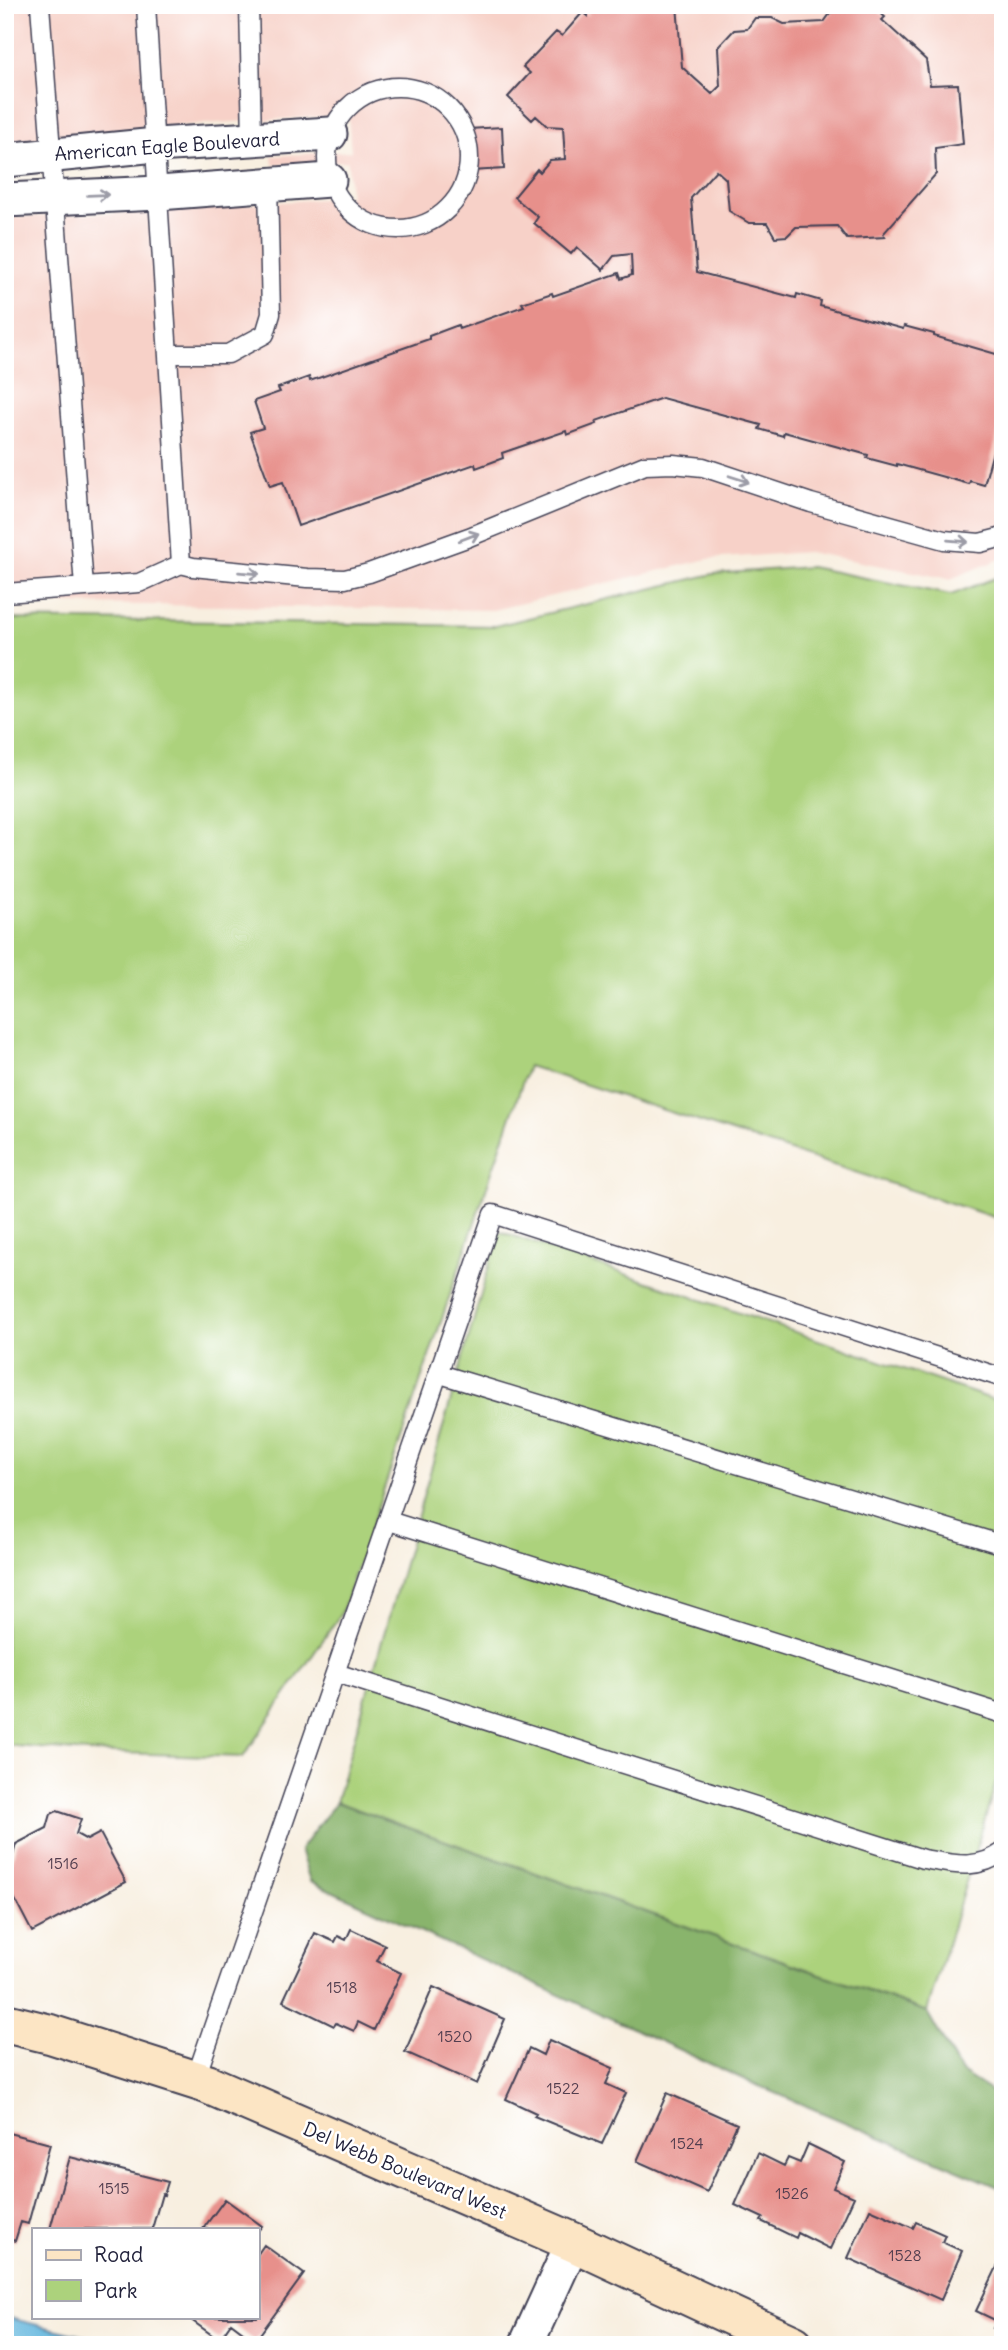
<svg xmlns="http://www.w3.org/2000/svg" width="1008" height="2350" font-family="Delius,sans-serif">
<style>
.built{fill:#f7d1c8}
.green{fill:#acd27c;stroke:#677a5c;stroke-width:2}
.forest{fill:#89b46c;stroke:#566b54;stroke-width:2}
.water{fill:#60b5dd;stroke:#416c8c;stroke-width:2}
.building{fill:#e7908b}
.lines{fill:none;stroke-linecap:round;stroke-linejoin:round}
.lane-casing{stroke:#424154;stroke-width:21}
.street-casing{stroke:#424154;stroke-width:37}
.secondary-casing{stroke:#424154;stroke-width:42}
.lane{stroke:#fff;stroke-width:18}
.street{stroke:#fff;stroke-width:33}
.secondary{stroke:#fce5c4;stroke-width:38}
.oneway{stroke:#9c9ca7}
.labels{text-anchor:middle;stroke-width:5;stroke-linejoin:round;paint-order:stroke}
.number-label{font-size:16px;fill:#533e4f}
.street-label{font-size:19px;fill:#22223b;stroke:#fff}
</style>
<rect width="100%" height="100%" fill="#fff"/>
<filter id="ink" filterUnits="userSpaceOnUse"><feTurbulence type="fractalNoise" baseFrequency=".0143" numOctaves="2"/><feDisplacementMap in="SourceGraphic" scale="14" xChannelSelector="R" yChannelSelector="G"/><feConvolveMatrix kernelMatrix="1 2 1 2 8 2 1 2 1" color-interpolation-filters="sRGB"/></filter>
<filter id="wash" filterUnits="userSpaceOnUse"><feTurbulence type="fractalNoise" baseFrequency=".00686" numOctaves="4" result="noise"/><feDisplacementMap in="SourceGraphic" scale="28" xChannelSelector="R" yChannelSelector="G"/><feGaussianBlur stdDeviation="1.57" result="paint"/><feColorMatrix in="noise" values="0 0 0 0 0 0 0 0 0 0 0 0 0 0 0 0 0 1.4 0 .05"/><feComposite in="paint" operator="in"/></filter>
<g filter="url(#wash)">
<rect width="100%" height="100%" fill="#f8efe0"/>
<path class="built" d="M5,5H1003V558L950,579L808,552L708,559L493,610L5,603V218L161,211L350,197L348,161L273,165L272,156L351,151L348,115L155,127L5,142Z"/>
<path class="green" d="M810,567L951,595L1003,575V1220L528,1066L342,1612L243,1757L87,1752L5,1745V619L495,626L713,574Z
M499,1231L1003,1403V1759L927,2012L336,1802Z"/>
<path class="forest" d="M336,1802L927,2012L961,2072L1003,2099V2189L752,2083L310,1881L300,1850Z"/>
<path class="water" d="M5,2317L119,2345H5Z"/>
<g id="blocks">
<path class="building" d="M588,5H677L682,67L712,94L720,86L718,47L734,30L747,29L755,18H772L784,24L824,22L835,7L872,6L885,17L882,20L926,60L930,85L958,84L963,144L935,148L936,174L883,234L885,237L847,239L837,226L796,227L787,236L775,237L767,223H749L729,211L726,179L716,170L691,198L697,272L796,298L797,294L821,301L820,306L903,329L904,326L934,334V336L1003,356V414L984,485L970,481L969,484L897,464V466L867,458L868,455L784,432L783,436L759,429L761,425L662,398L596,421L597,424L567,435L566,431L502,453L503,458L476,468L475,464L298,526L283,482L270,486L250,432L263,428L254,401L280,392L278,388L309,377L310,381L429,339V336L458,325L459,329L524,306L522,303L552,293L553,296L619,273L621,279L632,275L631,254L614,256L603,270L577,247L571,254L534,223L538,217L514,197L537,169L540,172L550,160L565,159L563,127L547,126L536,116L532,120L508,97L530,73L523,67L556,32L562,36L583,12L588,16Z
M502,127L504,169L471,171L469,129Z
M57,1811L81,1819L76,1834L87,1840L100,1833L126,1882L32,1932L6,1882L16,1844L47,1828L51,1814Z
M351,1929L385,1945L377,1961L401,1973L374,2030L358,2022L354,2031L336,2023L334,2026L283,2001L315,1933L335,1942L338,1936L346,1940Z
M433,1987L505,2019L477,2084L405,2052Z
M549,2040L613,2068L606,2084L626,2093L602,2144L534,2116L536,2113L506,2099L529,2048L543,2055Z
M667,2093L737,2124L707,2192L637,2161Z
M5,2132L50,2144L28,2224L21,2222L15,2241L5,2238Z
M808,2144L845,2162L833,2188L854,2197L830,2249L798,2233L796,2238L761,2221L763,2218L735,2205L758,2153L784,2166L788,2158L800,2163Z
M70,2157L168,2182L164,2195L162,2194L152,2229H50Z
M225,2199L262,2226L257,2232V2229H203Z
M870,2209L913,2228L916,2222L945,2235L942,2242L962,2251L941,2300L848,2258Z
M264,2245L304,2274L255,2341L231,2323L219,2340L187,2317H257V2255Z
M997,2267L1003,2270V2333L993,2328L997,2321L976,2311Z"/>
</g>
</g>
<g filter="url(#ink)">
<use href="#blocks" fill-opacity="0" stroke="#424154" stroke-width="2"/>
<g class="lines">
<g class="lane-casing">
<path id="lane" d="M40,5L84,587
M146,5L181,564
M249,5L252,139
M327 158a71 71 0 1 1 142 0a71 71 0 1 1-142 0Z
M169,354H228L265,334L271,314L268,184
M5,593L139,583L181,564L193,567L307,578L345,579L369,573L469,537L645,465L673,464L703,467L811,503L944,540L980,543L1003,537
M440,1374L1003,1545
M389,1521L1003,1714
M336,1673L923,1859C952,1864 977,1871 1003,1852
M195,2080L493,1214L1003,1378"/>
</g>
<g class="street-casing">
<path id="street" d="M5,160L156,145L330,134
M5,200L159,193L329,180
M526,2345L573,2242"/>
</g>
<g class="secondary-casing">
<path id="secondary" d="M5,2023L50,2034L207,2084L573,2242L794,2345"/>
</g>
<use href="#lane" class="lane"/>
<use href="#street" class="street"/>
<use href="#secondary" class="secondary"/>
</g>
<defs><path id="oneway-shaft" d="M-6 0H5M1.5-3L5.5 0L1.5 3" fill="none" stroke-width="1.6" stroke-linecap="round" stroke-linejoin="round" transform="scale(1.75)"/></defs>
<g class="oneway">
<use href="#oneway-shaft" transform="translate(98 195) rotate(-2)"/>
<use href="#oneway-shaft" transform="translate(739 479) rotate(18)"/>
<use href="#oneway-shaft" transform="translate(469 537) rotate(-21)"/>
<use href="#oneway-shaft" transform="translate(958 541) rotate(5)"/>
<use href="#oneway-shaft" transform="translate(249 573) rotate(5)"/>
</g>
</g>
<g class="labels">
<g class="number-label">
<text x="63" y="1869">1516</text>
<text x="342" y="1993">1518</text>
<text x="455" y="2042">1520</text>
<text x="563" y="2094">1522</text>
<text x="687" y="2149">1524</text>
<text x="114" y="2194">1515</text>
<text x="792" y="2199">1526</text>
<text x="905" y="2261">1528</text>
</g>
<g class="street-label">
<text transform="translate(167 146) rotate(-4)" y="7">American Eagle Boulevard</text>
<text transform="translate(405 2170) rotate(23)" y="7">Del Webb Boulevard West</text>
</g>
</g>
<rect width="1008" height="2350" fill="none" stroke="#fff" stroke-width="28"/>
<rect x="32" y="2228" width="228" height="91" fill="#ffffff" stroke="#a7a7b1" stroke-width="2"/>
<rect x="46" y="2250" width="35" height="10" fill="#fce5c4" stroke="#a7a7b1" stroke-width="2"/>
<text x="94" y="2262" font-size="21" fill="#22223b">Road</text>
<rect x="46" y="2280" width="35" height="21" fill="#acd27c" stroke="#a7a7b1" stroke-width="2"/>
<text x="94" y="2298" font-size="21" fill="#22223b">Park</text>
</svg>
